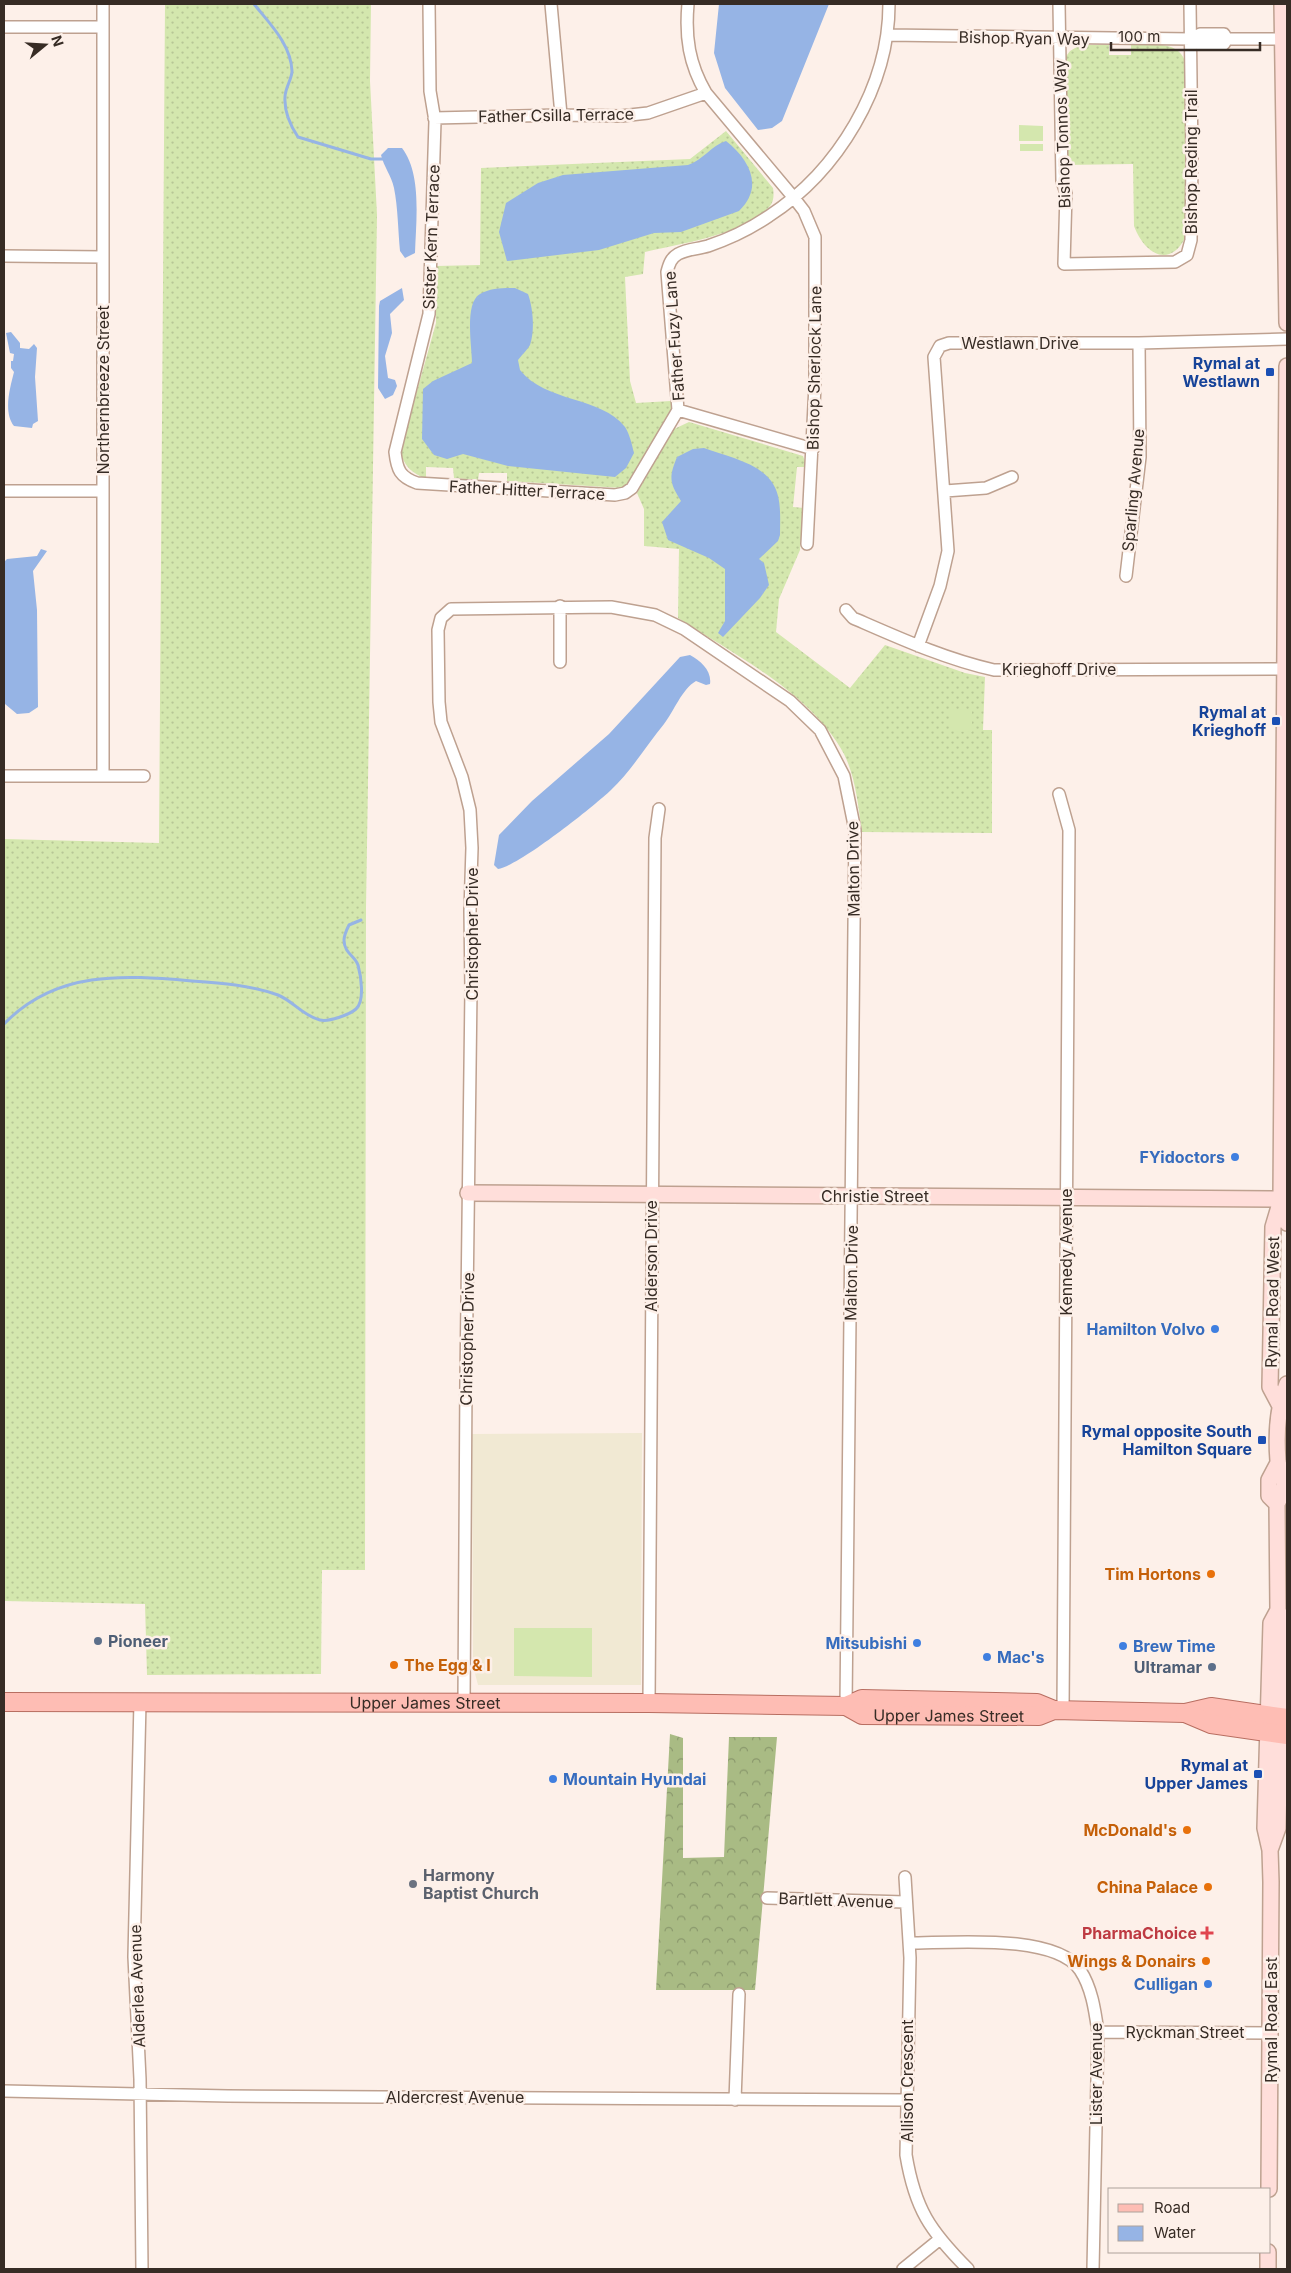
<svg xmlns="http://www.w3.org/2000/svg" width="1291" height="2273" font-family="Inter,sans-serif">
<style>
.education{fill:#f1e9d3}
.grass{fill:url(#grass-dots)}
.forest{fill:url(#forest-crowns)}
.pitch{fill:#d4e7ae}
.water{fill:#96b4e5}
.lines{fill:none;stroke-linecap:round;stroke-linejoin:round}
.stream{stroke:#96b4e5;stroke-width:3}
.street-casing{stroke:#bea190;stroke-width:14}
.secondary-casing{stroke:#bea190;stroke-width:18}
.primary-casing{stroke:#b86e61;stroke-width:20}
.street{stroke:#fff;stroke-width:11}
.secondary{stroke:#ffdeda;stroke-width:15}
.primary{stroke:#febdb4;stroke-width:18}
.transit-dot{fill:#1a4fb4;stroke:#fdf0e9;stroke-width:2}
.shop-dot{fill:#3f7fe0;stroke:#fdf0e9;stroke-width:2}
.food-dot{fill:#e8710a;stroke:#fdf0e9;stroke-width:2}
.service-dot{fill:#5c6f8a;stroke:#fdf0e9;stroke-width:2}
.worship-dot{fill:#6b7280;stroke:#fdf0e9;stroke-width:2}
.health-dot{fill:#e0444e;stroke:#fdf0e9;stroke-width:2}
.labels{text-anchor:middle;stroke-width:5;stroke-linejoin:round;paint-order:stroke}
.street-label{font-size:16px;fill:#372c25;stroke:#fdf0e9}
.transit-label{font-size:16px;font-weight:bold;fill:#164399;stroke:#fdf0e9;text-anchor:end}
.shop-label{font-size:16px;font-weight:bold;fill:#366cbe;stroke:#fdf0e9;text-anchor:end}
.food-label{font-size:16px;font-weight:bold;fill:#c56008;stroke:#fdf0e9;text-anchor:end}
.service-label{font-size:16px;font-weight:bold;fill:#4e5e75;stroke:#fdf0e9;text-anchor:start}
.worship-label{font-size:16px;font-weight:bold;fill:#5b616d;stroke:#fdf0e9;text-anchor:start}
.health-label{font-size:16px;font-weight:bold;fill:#be3a42;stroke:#fdf0e9;text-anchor:end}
</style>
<defs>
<pattern id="grass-dots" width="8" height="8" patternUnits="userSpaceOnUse" patternTransform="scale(1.25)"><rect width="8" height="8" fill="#d4e7ae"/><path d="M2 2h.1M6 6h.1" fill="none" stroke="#b7c696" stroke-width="1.8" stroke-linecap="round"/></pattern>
<pattern id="forest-crowns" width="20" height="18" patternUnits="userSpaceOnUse" patternTransform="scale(1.25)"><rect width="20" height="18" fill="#a9bb84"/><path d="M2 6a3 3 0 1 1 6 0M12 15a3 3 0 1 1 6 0" fill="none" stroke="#8a986c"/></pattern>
</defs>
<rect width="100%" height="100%" fill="#fdf0e9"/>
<path class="education" d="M642,1433L641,1685H478L473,1666L472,1434Z"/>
<path class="grass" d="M165,4H371L370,81L377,215L366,908L365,1570H322L321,1674L147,1675L145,1604L4,1601V839L159,843Z
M1080,45H1109V55H1131V45C1150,46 1177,39 1185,61V238C1169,269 1144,253 1134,226L1133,164L1065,165L1064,59L1070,51Z
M726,131L773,188C774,194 774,201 770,206C747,234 680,244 645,252L643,274L625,277L630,381L636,403L671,401V411L633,481L622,488L507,481V473H479L478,480L454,478L453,468L426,467V479C411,472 406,468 400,452L436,323V266L480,265L481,168L690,159Z
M689,422L803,456L807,467H797L793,507L804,508L800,550L779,599L776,632L850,688L885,645L965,673L985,677L983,730H992V833L862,832C858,806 856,778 844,754C811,693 735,655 678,618L679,549L644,546V509L637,493L672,430Z"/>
<path class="forest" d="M670,1734L683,1738V1858L724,1857L729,1737H777L755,1990H656Z"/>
<path class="pitch" d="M1019,125L1043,126V141H1019Z
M1020,144H1043V151H1020Z
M950,709L972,710V732L950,731Z
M514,1628H592V1677L514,1676Z"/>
<path class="water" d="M719,4H829L782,121L772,128L758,130L725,88L714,53Z
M726,141C750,160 764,187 739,211L681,232L654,233L599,250L507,261L499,232L506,203L538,183L563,175L688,165C703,160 712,145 726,141Z
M388,148H402C422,174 416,221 415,253L405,258L400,251C398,230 398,208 394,188C391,175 384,167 381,155Z
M402,288L404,300L390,314L392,333L385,356L388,378L395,380L397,386L393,395L385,399L378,388L379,306L380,301Z
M515,288L528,294C533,308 535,330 530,345C527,350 521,356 518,360L520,370C546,403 601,396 625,427C630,435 632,445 634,453L626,468L615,477L508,466L463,454L447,459L434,455L422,439L423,389L433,381L472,363C472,347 464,303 480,294C490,288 504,288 515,288Z
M11,332L20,343V348L29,349L34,344L37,348L35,377L38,421L33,424L32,428L14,426C3,412 10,388 14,372L11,368V361H13L14,354L10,353L6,333Z
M704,448C730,458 771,464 778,496C781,508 780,522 780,535L778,541L759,559L764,563L769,585L760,598L723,637L718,633L725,621V569L709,558L668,540L662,522L681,501C669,482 669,477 677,457L693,449Z
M41,549L47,551L33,571L37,610L38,707L29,713L17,714L5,704L4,562L7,559L37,556Z
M690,655C701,661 712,671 710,684L706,685L696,681C682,689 674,711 664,724C647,745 631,771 611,790C593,807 519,866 498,869L494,865L499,835L532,801L609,734L680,657Z"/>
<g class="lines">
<path class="stream" d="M254,4C269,23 291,44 292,71C292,79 285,88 285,97C284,112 290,125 298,137L371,159H386
M4,1024C56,970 123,975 192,981C221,983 250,985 278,995C293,1001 303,1016 320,1020C329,1022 349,1015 356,1009C365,1001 361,976 358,965C355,956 344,953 344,940C344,935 347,929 349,925L361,920"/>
<g class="street-casing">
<path id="street" d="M429,4L430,91L435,121L429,314L395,452C397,470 400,477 417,483L615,495L625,493L632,488L678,410
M551,4L561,115
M688,4C685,37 689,64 706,93L794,198L804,211L815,237V385L807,544
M1059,4L1062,181L1066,193L1064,264L1175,262L1187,255L1191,240L1192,158L1190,4
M4,27H103
M887,35L1191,39L1199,44H1224L1227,39H1287
M1191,39L1200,34H1224L1227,39
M434,118L561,115L621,116L648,113L706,93
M4,256L103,257
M678,410L667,272C669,264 671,258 678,254C687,249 698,249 708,246C729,239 750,229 769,216C838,171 889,87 889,4
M678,410L813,449
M4,491H103
M945,491L986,488L1012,477
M1126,576L1140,457L1139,343
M560,606V662
M846,610L853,618C899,638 945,659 994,670L1285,669
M918,646L940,586L948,551L934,357L940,346L949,343H1139L1287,339
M4,776H144
M103,776V4
M1059,794L1069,830L1063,1711
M140,1702L134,1957L140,2079L142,2269
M464,1703L466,1380L471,990L470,911L472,848L470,810L462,777L441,722L439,702L438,630L441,618L451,609L611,607L655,615L684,629L790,701L820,730L844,776L855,830L846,1706
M649,1703L655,838L659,809
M905,1877L910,1958L906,2155C915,2209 930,2231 968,2269
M767,1898L905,1902
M909,1943C951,1943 1055,1933 1080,1970C1092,1988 1095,2011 1098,2032L1093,2269
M1098,2032L1271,2033
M4,2091L228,2096L907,2100
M735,2100L739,1994
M903,2269L940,2239"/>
</g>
<g class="secondary-casing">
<path id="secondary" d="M1282,4L1287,323
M1287,366L1281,1199L1287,1223
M468,1193L1287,1199
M1279,1404L1270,1387L1273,1227L1281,1200
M1277,1504L1269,1496V1480L1278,1463
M1270,1850L1278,1828L1282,1648V1621L1278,1610L1277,1504C1291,1476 1281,1484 1278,1461C1276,1436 1277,1408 1287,1384
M1269,2189L1271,1882L1270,1850L1265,1828L1271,1623L1278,1610
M1268,2269V2252"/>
</g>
<g class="primary-casing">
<g id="primary">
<path id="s1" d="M4,1702L649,1703L846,1706L862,1699L1037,1703L1054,1710"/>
<path id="s2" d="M846,1706L862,1715L1039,1716L1054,1710L1185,1713L1211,1707L1287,1718"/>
<path d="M1185,1713L1211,1724L1287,1735"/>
</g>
</g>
<use href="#street" class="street"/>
<use href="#secondary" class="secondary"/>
<use href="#primary" class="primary"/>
</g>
<g class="transit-dot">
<rect x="1265" y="367" width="10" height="10" rx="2.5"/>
<rect x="1271" y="716" width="10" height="10" rx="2.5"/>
<rect x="1257" y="1435" width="10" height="10" rx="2.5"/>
<rect x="1253" y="1769" width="10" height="10" rx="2.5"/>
</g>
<g class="shop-dot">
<circle cx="1235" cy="1157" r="5"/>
<circle cx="1215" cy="1329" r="5"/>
<circle cx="917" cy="1643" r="5"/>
<circle cx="1123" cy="1646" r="5"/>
<circle cx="987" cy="1657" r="5"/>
<circle cx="553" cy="1779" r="5"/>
<circle cx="1208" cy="1984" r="5"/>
</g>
<g class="food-dot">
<circle cx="1211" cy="1574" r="5"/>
<circle cx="394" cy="1665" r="5"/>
<circle cx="1187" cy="1830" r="5"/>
<circle cx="1208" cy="1887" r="5"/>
<circle cx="1206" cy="1961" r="5"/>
</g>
<g class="service-dot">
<circle cx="98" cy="1641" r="5"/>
<circle cx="1212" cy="1667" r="5"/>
</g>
<circle class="worship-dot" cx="413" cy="1884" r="5"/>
<path class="health-dot" d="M1204.5 1925.5h5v5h5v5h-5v5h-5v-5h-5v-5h5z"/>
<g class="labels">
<g class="street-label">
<text transform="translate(1024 38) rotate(1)" y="6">Bishop Ryan Way</text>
<text transform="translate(556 115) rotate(-1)" y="6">Father Csilla Terrace</text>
<text transform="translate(1062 134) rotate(-92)" y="6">Bishop Tonnos Way</text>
<text transform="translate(1191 162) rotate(-90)" y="6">Bishop Reding Trail</text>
<text transform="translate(431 237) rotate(-88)" y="6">Sister Kern Terrace</text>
<text transform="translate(674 336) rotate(-94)" y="6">Father Fuzy Lane</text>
<text x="1020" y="349">Westlawn Drive</text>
<text transform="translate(814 368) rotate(-89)" y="6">Bishop Sherlock Lane</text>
<text transform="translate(103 390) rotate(-90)" y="6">Northernbreeze Street</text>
<text transform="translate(527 490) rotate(3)" y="6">Father Hitter Terrace</text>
<text transform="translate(1133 490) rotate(-85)" y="6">Sparling Avenue</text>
<text x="1059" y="675">Krieghoff Drive</text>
<text transform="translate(853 869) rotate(-91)" y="6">Malton Drive</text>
<text transform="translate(472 934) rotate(-90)" y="6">Christopher Drive</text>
<text x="875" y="1202">Christie Street</text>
<text transform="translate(1066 1252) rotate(-90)" y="6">Kennedy Avenue</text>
<text transform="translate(651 1256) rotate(-90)" y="6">Alderson Drive</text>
<text transform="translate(851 1273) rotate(-89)" y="6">Malton Drive</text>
<text transform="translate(1272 1302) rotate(-89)" y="6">Rymal Road West</text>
<text transform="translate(467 1339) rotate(-89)" y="6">Christopher Drive</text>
<text dy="6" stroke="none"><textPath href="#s1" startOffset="421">Upper James Street</textPath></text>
<text dy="6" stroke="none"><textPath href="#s2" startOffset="105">Upper James Street</textPath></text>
<text transform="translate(836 1900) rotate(2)" y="6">Bartlett Avenue</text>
<text transform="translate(137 1986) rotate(-92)" y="6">Alderlea Avenue</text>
<text transform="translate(1271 2020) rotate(-90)" y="6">Rymal Road East</text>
<text x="1185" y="2038">Ryckman Street</text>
<text transform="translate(1096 2074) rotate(-90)" y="6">Lister Avenue</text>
<text transform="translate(907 2081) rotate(-90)" y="6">Allison Crescent</text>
<text x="455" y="2103">Aldercrest Avenue</text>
</g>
<g class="transit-label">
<text x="1260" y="369">Rymal at<tspan x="1260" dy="18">Westlawn</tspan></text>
<text x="1266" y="718">Rymal at<tspan x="1266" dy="18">Krieghoff</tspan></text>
<text x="1252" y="1437">Rymal opposite South<tspan x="1252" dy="18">Hamilton Square</tspan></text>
<text x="1248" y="1771">Rymal at<tspan x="1248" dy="18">Upper James</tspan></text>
</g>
<g class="shop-label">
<text x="1225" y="1163">FYidoctors</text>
<text x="1205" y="1335">Hamilton Volvo</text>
<text x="907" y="1649">Mitsubishi</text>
<text x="1133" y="1652" text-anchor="start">Brew Time</text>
<text x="997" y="1663" text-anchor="start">Mac's</text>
<text x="563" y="1785" text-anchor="start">Mountain Hyundai</text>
<text x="1198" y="1990">Culligan</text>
</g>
<g class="food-label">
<text x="1201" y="1580">Tim Hortons</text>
<text x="404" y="1671" text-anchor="start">The Egg &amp; I</text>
<text x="1177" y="1836">McDonald's</text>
<text x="1198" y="1893">China Palace</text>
<text x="1196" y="1967">Wings &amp; Donairs</text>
</g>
<g class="service-label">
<text x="108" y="1647">Pioneer</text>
<text x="1202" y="1673" text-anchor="end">Ultramar</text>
</g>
<g class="worship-label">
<text x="423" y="1881">Harmony<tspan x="423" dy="18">Baptist Church</tspan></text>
</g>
<g class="health-label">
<text x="1197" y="1939">PharmaChoice</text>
</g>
</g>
<rect width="1291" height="2273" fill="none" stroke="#372c25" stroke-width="10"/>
<rect x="1108" y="2188" width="162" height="65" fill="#fdf0e9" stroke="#aea29b"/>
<rect x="1118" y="2204" width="25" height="8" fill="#febdb4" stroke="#aea29b"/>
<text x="1154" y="2213" font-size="15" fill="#372c25">Road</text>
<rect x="1118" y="2226" width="25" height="15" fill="#96b4e5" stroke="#aea29b"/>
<text x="1154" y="2238" font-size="15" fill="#372c25">Water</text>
<g transform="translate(45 45) rotate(72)" stroke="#fdf0e9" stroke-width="4" paint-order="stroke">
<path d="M0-4L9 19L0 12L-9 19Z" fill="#372c25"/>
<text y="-8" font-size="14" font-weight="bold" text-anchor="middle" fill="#372c25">N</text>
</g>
<path d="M1111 42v8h149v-8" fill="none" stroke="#372c25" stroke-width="2.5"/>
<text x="1118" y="42" font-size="15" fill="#372c25" stroke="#fdf0e9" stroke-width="4" paint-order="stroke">100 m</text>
</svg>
